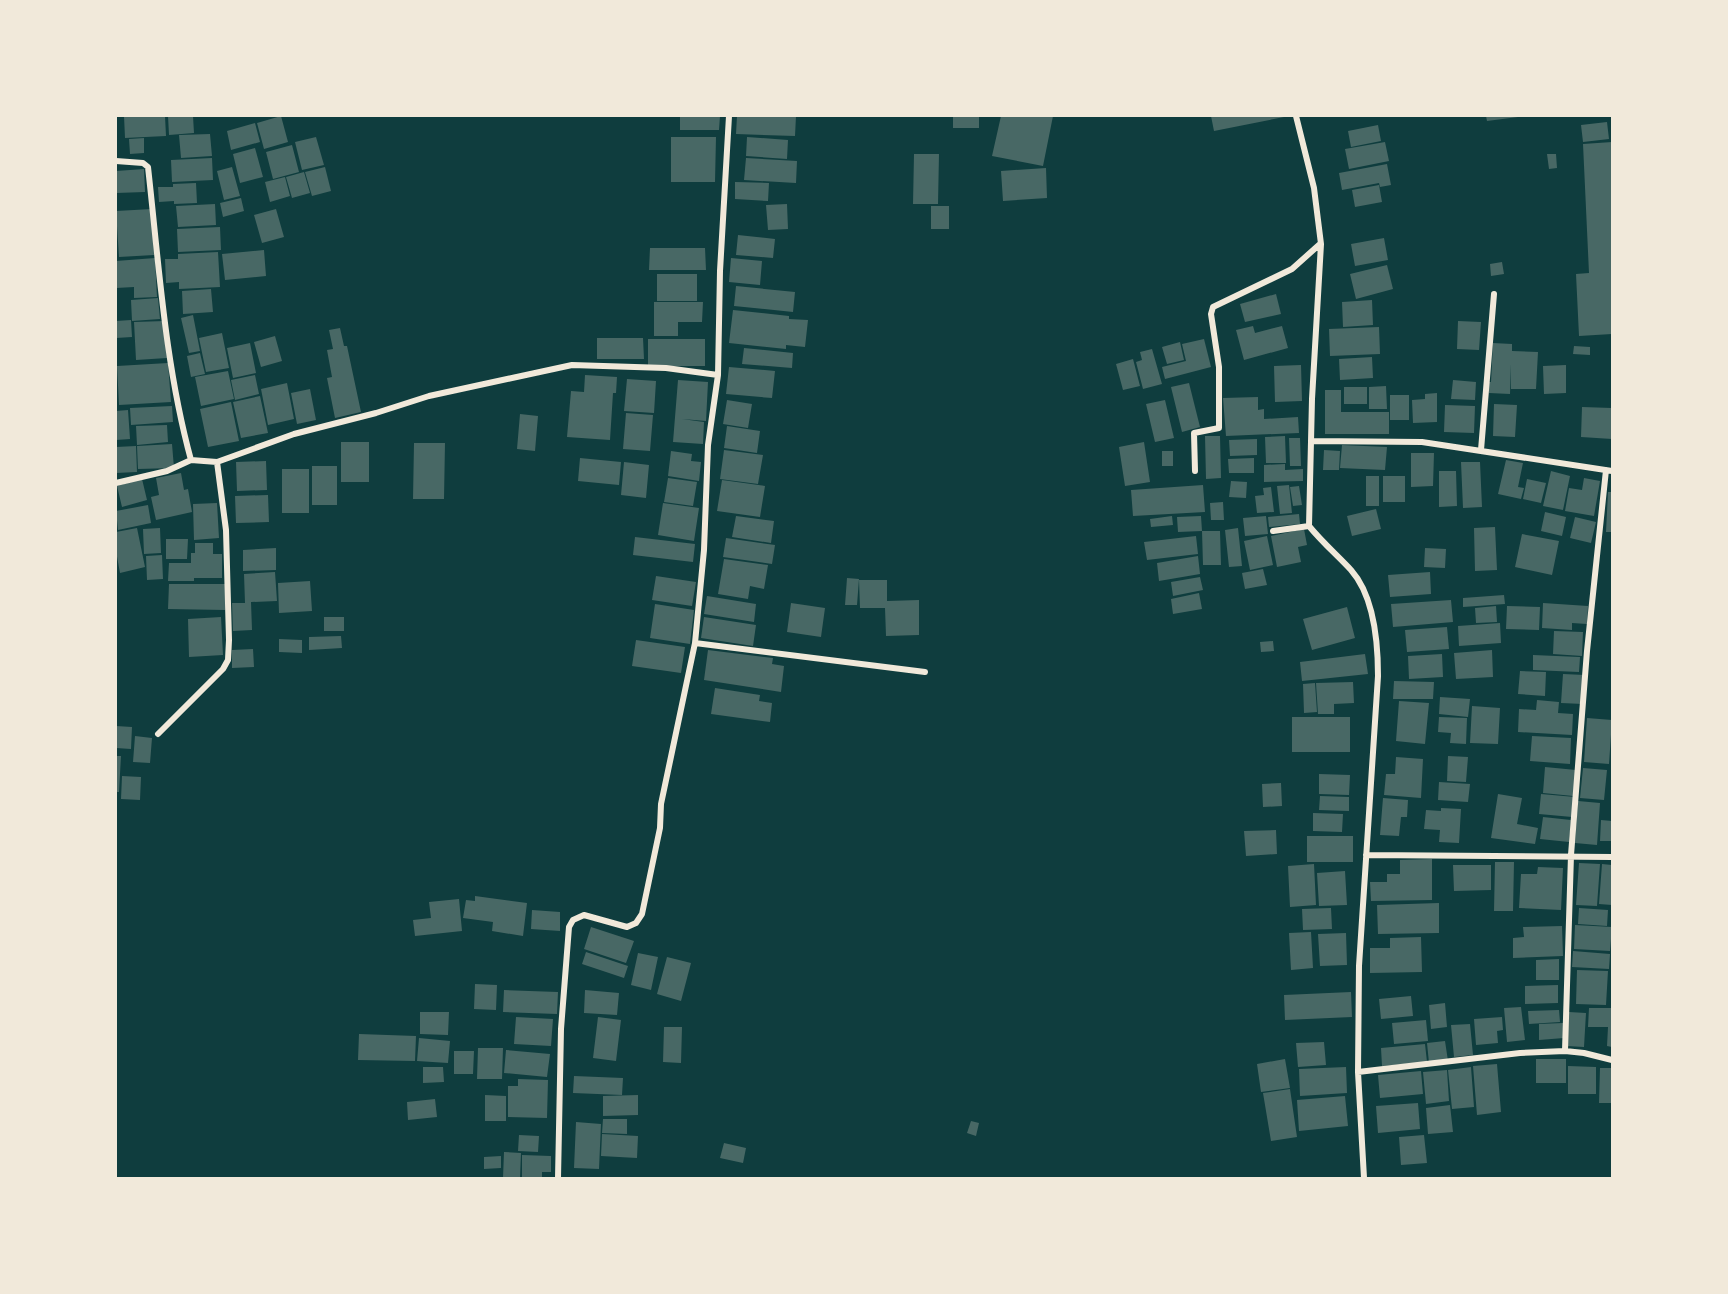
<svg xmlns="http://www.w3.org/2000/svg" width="1728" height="1294" font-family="'Fira Sans',sans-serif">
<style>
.building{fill:#486865}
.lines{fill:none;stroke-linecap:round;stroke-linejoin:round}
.minor{stroke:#f1e9da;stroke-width:6}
</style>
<rect width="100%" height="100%" fill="#0f3d3e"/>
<path class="building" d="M124,116H165L166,136L125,138Z
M168,116H193L194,133L169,135Z
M281,116L288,142L264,149L257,123Z
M680,116H720L719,130H680Z
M737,116H796L795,136L736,134Z
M953,116H979V128H953Z
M1001,116H1053L1043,166L992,156Z
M1211,116H1284V117L1214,131Z
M1486,116H1518V117L1487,121Z
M1607,122L1609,139L1583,142L1581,125Z
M255,123L260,142L231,150L227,131Z
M1378,125L1381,141L1351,147L1348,131Z
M210,134L212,156L181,158L179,135Z
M316,137L324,165L302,170L295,142Z
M671,137H716L715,182H671Z
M747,137L788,140L787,159L746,156Z
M144,138V153L130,154L129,139Z
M1385,142L1389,161L1349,169L1345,149Z
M1612,142V334L1579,336L1576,274L1589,273L1583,144Z
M292,145L299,172L273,179L266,152Z
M255,148L263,177L240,183L233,154Z
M914,154H939L938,204H913Z
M1547,154H1556L1557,168L1549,169Z
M212,158L213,180L172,182L171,160Z
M746,158L797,161L796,183L744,180Z
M1387,164L1391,185L1380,187L1379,183L1342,190L1339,173Z
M232,167L240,196L224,200L217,171Z
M325,167L331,191L312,196L305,172Z
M1046,168L1047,198L1003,201L1001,171Z
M144,169L145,192L116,193V171Z
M304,172L310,193L292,198L286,177Z
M285,177L290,196L270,202L265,182Z
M735,182L769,183L768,201L735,199Z
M196,183L197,203L174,204V201L159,202L158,187H173V184Z
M1379,185L1382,202L1355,207L1352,190Z
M241,198L244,211L223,217L220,203Z
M215,204L216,225L178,227L176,206Z
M787,204L788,229L768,230L766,205Z
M931,206H949V229H931Z
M152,209L154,255L119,257L116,211Z
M276,209L284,237L262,243L254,215Z
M220,227L221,250L178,252L177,229Z
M738,235L775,239L773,258L736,255Z
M1384,238L1388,260L1355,266L1351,244Z
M650,248H705L706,270H649Z
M264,250L266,276L225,280L222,254Z
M218,252L220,287L179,289V282L166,283L165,259H178V254Z
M155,258L157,297L134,298V287L116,288V261Z
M731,258L762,261L760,285L729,282Z
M1502,262L1504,274L1491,276L1490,264Z
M1387,265L1393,289L1356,299L1350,274Z
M657,274H697V301H657Z
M736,286L795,292L793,312L734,306Z
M211,289L213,312L183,314L182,291Z
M1276,294L1281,314L1245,322L1240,304Z
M158,298L160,319L132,321L131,300Z
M1372,300L1373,325L1343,327L1342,302Z
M654,302H703L702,322H678V336H654Z
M733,310L789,316V319L808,320L805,347L786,345V349L729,343Z
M193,315L200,351L189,353L181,318Z
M131,320L132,337L116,338V321Z
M165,321L167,358L136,360L134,322Z
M1458,321L1481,322L1479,350L1457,349Z
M1253,326L1255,333L1282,326L1288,348L1244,360L1236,330Z
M1379,327L1380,354L1330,356L1329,329Z
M340,328L344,346H347L361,412L335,418L327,378L332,377L327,350L333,349L329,330Z
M222,333L229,368L206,372L199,338Z
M275,336L282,361L261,367L254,342Z
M597,338H643L644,359H597Z
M648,339H705V366H648Z
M1204,339L1211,367L1165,379L1162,367L1186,361L1182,344Z
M1180,342L1184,360L1167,364L1162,347Z
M250,343L256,373L233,378L227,348Z
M1493,343L1512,344V351L1538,352L1536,389H1511V364L1510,394L1489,393V382H1491Z
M1574,346L1590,347V355L1573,354Z
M744,348L793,353L792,368L742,364Z
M1152,349L1162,384L1143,389L1136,362L1142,360L1140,352Z
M200,353L205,374L191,377L187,356Z
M1372,357L1373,378L1340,380L1339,359Z
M1133,359L1140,386L1123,390L1116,364Z
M168,363L171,402L119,405L117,366Z
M1301,365L1302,401L1275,402L1274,366Z
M1566,365V393L1544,394L1543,366Z
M729,367L775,371L772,398L726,394Z
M228,371L234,399L201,406L195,377Z
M255,375L259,394L235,400L231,380Z
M585,375L617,377L616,393H613L610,440L567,437L571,391L584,392Z
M627,379L656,381L654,413L624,411Z
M678,380L708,382L706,421L682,419L704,422L703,444L673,442Z
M1453,380L1476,382L1475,400L1451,399Z
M287,383L294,419L268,425L261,389Z
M1189,383L1200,427L1182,432L1171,387Z
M1386,386L1387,409H1369V387Z
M1344,387H1367V404H1344Z
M310,389L316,420L297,424L291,393Z
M1325,390H1341V412H1389V434H1325Z
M1437,393V422L1413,423L1412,400L1425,399V394Z
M1390,395H1409V420H1390Z
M260,396L268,433L241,438L233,402Z
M1258,397V410L1264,409V419L1298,417L1299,433L1226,436L1223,398Z
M727,400L752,404L748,428L723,424Z
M1165,400L1174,438L1155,442L1146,404Z
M231,402L239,441L208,447L200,409Z
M1494,404L1517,405L1515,437L1493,436Z
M1445,405L1475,406L1474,433L1444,432Z
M172,406L173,422L131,425L130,408Z
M1582,407L1612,408V439L1581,437Z
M128,410L130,439L116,440V411Z
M626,413L653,415L650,451L623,449Z
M520,414L538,416L535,451L517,449Z
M167,425L168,442L137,445L136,426Z
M727,426L760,431L757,453L724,448Z
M1205,436H1220L1221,478L1206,479Z
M1285,436L1286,463H1266L1265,437Z
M1289,438H1300L1301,466H1290Z
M1257,439V455L1230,456L1229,440Z
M341,442H369V482H341Z
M1144,442L1150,482L1125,486L1119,447Z
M414,443H445L444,499H413Z
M172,444L174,468L138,469L137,446Z
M1342,445L1387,447L1385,470L1340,468Z
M136,446L137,472L116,473V447Z
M724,450L763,455L758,484L720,479Z
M1324,450L1340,451L1339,470H1323Z
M671,451L692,454L691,461L701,462L699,481L668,476Z
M1162,451H1173V466H1162Z
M1411,453H1434L1433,486L1411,487Z
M580,458L621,462L619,485L578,481Z
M1254,458V473H1229L1228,459Z
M1506,460L1523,463L1518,487L1524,488L1521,499L1498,494Z
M266,461L267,490L237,491L236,462Z
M624,462L649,465L646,498L621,495Z
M1461,462H1480L1482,507L1463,508Z
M1285,464V470L1303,469V481L1264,482V465Z
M312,466H337V505H312Z
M282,469H309V513H282Z
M1439,471H1456L1457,506L1439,507Z
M1551,471L1570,476L1563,510L1543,506Z
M181,473L184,490L188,489L192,512L156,520L151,497L159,495L156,478Z
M1366,476H1379V506H1366Z
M1383,476H1405V502H1383Z
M668,478L697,482L693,506L664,502Z
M1584,478L1600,481L1594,516L1565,511L1569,488L1582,490Z
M142,479L147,500L122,507L117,486Z
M1527,479L1546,483L1541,503L1523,499Z
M722,480L765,486L760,517L717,511Z
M1231,481L1247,482L1246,498L1229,497Z
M1203,485L1205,512L1133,516L1131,490Z
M1289,485L1292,513L1280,514L1277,486Z
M1299,486L1302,505L1293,506L1290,487Z
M1271,487L1274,512L1257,513L1255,496L1264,495L1263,488Z
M1608,492H1612V532H1606Z
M268,495L269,522L236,523L235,496Z
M1223,502L1224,520H1211L1210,503Z
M217,503L219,538L194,540L193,504Z
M663,503L699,508L694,541L658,535Z
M148,505L151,523L118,530L116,511Z
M1376,509L1381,529L1352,536L1347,516Z
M1545,512L1566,517L1562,536L1541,531Z
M1299,514L1300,524L1269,527L1268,517Z
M736,516L774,521L771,543L732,537Z
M1172,516L1173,525L1151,527L1150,519Z
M1201,516L1202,531L1178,532L1177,517Z
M1266,516L1268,534L1245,536L1243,518Z
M1575,517L1596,522L1591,543L1570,538Z
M1495,527L1497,570L1475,571L1474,528Z
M137,528L145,567L120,573L116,551V532Z
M160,528L161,553L144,554L143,529Z
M1238,528L1242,566L1229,567L1225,530Z
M1304,529L1307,545L1298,547L1301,562L1277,567L1271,536Z
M1202,531H1220L1221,565H1203Z
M1522,534L1559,541L1552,575L1515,567Z
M1196,536L1198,554L1147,560L1144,542Z
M1267,536L1273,565L1250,570L1244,541Z
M635,537L695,544L693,562L633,555Z
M726,538L775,545L772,564L723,557Z
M166,539H188L187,559H166Z
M195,543H213V554H222V578H194V581H168L169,563H191V553H195Z
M276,548V570L243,571V550Z
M1425,548L1446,549L1445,568L1424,567Z
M162,555L163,579L147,580L146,556Z
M1198,556L1200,574L1159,581L1157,563Z
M724,559L768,565L764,589L750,586L748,599L718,594Z
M1263,569L1267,585L1245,589L1242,573Z
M275,572L277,601L251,602L252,630L233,631L232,603H245L244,574Z
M1430,572L1431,594L1390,597L1388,575Z
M656,576L696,582L692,606L652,600Z
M1200,577L1203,590L1173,596L1171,582Z
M847,578L859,579L857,605H845Z
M859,580H887V601L919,600V635L886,636L885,608H860Z
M310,581L312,611L279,613L278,583Z
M169,584H226L225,610L168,609Z
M1199,593L1202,609L1173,614L1171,599Z
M1504,595L1505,604L1463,607V598Z
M707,596L756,604L754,622L704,614Z
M1451,600L1453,622L1393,627L1391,604Z
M791,603L825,608L821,637L787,632Z
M1543,603L1588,606L1587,624L1572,623V630L1542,628Z
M655,604L694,610L690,644L650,638Z
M1496,606L1497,622L1476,623L1475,608Z
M1507,606L1540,607L1539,630L1506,629Z
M1347,607L1355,638L1312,650L1303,619Z
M221,617L223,655L189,657L188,619Z
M324,617H344V631H324Z
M704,617L756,625L753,646L701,638Z
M1500,623L1501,643L1459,646L1458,626Z
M1447,627L1449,649L1407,652L1405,630Z
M1554,631L1583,632L1582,656L1553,654Z
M341,636L342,648L309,650V637Z
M279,639L302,640V653L279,652Z
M636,640L685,647L681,673L632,666Z
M1273,641L1274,651L1261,652L1260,642Z
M253,649L254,667L232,668V650Z
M708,650L773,658L772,664L784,666L781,692L704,680Z
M1492,650L1493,677L1456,679L1454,653Z
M1365,654L1368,674L1302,681L1300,662Z
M1442,654L1443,677L1409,679L1408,656Z
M1533,655L1580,657L1579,672L1533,670Z
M1520,671L1546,672L1545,696L1518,694Z
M1563,674L1585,675L1583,704L1561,703Z
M1394,681L1434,682L1433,699H1393Z
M1353,682L1354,703L1334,704V714H1318L1316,683Z
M1315,683L1317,712L1304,713L1303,684Z
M715,688L760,695L759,701L772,703L770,722L711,714Z
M1440,697L1470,699L1468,717L1439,714Z
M1537,700L1559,702L1558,713L1573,714L1572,735L1518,732L1519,709L1536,710Z
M1399,701L1429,703L1425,744L1396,741Z
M1472,706L1500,708L1498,744L1470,743Z
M1292,717H1350V752H1292Z
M1439,717L1467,718L1466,744L1450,743L1451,733L1438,732Z
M1587,718L1612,720L1609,764L1584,762Z
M116,726L132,727L131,749L116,748Z
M135,736L152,738L150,763L133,762Z
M1532,736L1571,738L1570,764L1530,761Z
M116,756H121L119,792H116Z
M1448,756L1468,757L1466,782L1447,781Z
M1396,757L1423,759L1421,798L1384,795L1386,774H1395Z
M1545,767L1576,770L1573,796L1543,793Z
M1583,768L1607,770L1604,800L1580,798Z
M1319,774L1350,775L1349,795L1319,794Z
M122,776L141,777L140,800L121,799Z
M1439,782L1470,784L1468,802L1438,800Z
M1281,783L1282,806L1263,807L1262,784Z
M1498,794L1522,798L1517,824L1538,828L1535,844L1491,838Z
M1541,794L1575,797L1572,817L1539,814Z
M1320,796L1349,797V811L1319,810Z
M1383,798L1408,800L1407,817H1401L1399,836L1380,835Z
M1578,801L1600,803L1597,845L1575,843Z
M1441,808L1461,809L1459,843L1439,842L1440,830L1424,829L1426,810L1441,811Z
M1313,813L1343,814L1342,832L1313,831Z
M1543,817L1571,820L1569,842L1540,839Z
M1601,820L1612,821V841H1600Z
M1276,830L1277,854L1246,856L1244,831Z
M1307,836H1353V862H1307Z
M1432,859V900L1371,901L1370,882H1387V874H1400V860Z
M1495,862H1514L1513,911H1494Z
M1579,863L1600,864L1597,906L1576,905Z
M1314,864L1316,905L1290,907L1288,866Z
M1602,864L1612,865V905L1599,904Z
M1453,865H1491V890L1454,891Z
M1538,867L1563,868L1561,910L1519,908L1521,874H1537Z
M1345,871L1347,905L1319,906L1317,873Z
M475,896L527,903L523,936L492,931L493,922L463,918L466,900L475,901Z
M459,899L462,931L415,936L413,920L431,918L429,902Z
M1439,903V933L1378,934L1377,905Z
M1331,908L1332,929L1303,930L1302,909Z
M1579,908L1608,910L1607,926L1578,924Z
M532,910L560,912V931L531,929Z
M1575,925L1612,927L1610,951L1574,949Z
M1562,926L1563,956L1513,958V938L1524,937L1523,927Z
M591,927L634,941L626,963L584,949Z
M1311,932L1313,968L1291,970L1289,933Z
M1346,933L1347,965L1320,966L1318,934Z
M1421,937L1422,972L1370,973V948H1390V938Z
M1573,951L1610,954L1609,969L1572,967Z
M586,952L628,966L624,978L582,964Z
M638,953L658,957L651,990L631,985Z
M667,957L691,963L681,1001L657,994Z
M1559,959V980H1536V960Z
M1577,970L1608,971L1606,1005L1576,1004Z
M475,984L497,985L496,1010L474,1009Z
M1558,985V1003L1525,1004V986Z
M504,990L558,992L557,1014L503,1012Z
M585,990L619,993L617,1015L584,1013Z
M1351,992L1352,1017L1285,1020L1284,995Z
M1411,996L1413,1016L1381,1019L1379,999Z
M1445,1003L1447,1027L1431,1029L1429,1005Z
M1521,1007L1525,1040L1507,1042L1504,1008Z
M1589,1008H1612V1047L1607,1046L1608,1027H1588Z
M1559,1010L1560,1022L1529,1024L1528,1011Z
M420,1012H449L448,1035L420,1034Z
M1569,1012L1586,1013L1584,1047L1567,1046Z
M516,1017L553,1019L551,1046L514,1044Z
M598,1017L621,1020L616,1061L593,1058Z
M1502,1017L1503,1030L1497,1031L1498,1043L1476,1045L1474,1019Z
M1426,1020L1428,1041L1394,1044L1392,1023Z
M1563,1023L1564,1038L1539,1040V1024Z
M1470,1024L1473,1055L1454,1057L1451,1025Z
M664,1027H682L681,1063L663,1062Z
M359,1034L416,1036L415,1061L358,1060Z
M419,1038L450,1041L448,1063L417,1061Z
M1445,1041L1448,1061L1429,1063L1427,1043Z
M1324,1042L1326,1065L1298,1067L1296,1043Z
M1425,1044L1427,1062L1382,1066L1381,1048Z
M478,1048H503L502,1079H477Z
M506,1050L550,1054L547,1077L504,1073Z
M454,1051H474L473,1074H454Z
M1285,1059L1290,1088L1261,1092L1257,1064Z
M1536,1059H1566V1083H1536Z
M1497,1064L1501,1112L1477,1115L1473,1066Z
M1568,1066L1596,1067V1094H1568Z
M423,1067H443L444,1082L423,1083Z
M1346,1067L1347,1093L1300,1096L1299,1069Z
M1471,1067L1474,1107L1452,1109L1448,1070Z
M1600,1068H1612V1103H1599Z
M1447,1070L1449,1101L1426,1104L1423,1072Z
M1421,1071L1423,1094L1380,1098L1378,1075Z
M574,1076L623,1078L622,1095L573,1093Z
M518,1079L548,1080L547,1118L508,1117V1086H518Z
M1290,1089L1297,1137L1271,1141L1263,1093Z
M485,1095L506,1096V1121H485Z
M638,1095V1115L603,1116V1096Z
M1345,1096L1348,1126L1299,1131L1297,1100Z
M435,1099L437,1117L408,1120L407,1102Z
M1418,1103L1420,1129L1378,1133L1376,1106Z
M1450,1105L1453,1132L1428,1134L1426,1108Z
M603,1119H627V1134L602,1133Z
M971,1121L979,1123L976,1136L967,1133Z
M576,1122L601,1124L599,1169L574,1168Z
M602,1134L638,1136L637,1158L601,1156Z
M519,1135L539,1136L538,1152L518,1151Z
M1424,1135L1427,1163L1401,1165L1399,1137Z
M724,1143L746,1148L743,1163L720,1158Z
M504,1152L521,1153L520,1178H503Z
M522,1155L551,1156V1172H542V1178H522Z
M501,1156V1168L484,1169V1157Z"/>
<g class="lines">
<path class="minor" d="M1296,116L1314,188L1321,244L1312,399L1309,526C1322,542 1337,555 1351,570C1374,596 1378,643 1378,676L1359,966L1358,1072L1364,1178
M116,161L143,163L148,167C159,265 165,365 191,460L217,462L294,434L376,413L429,396L572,365L666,368L718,375
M1311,441L1422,442L1612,471
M1481,450L1494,294
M1195,471L1194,433L1219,428V367L1211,314L1213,307L1292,269L1320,244
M116,483L167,471L191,460
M1273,531L1309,526
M695,643L925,672
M158,734L223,669L228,660L229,640L226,530L217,462
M1366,855L1612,857
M1565,1051L1571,855L1587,651L1606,470
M1358,1072L1520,1053L1565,1051L1584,1053L1612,1060
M558,1178L561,1029L569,927L573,920L584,915L627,927L636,923L642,914L660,828L661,804L695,643L704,550L708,445L718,375L720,271L729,116"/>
</g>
<rect width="1728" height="1294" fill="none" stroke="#f1e9da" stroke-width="234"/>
</svg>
